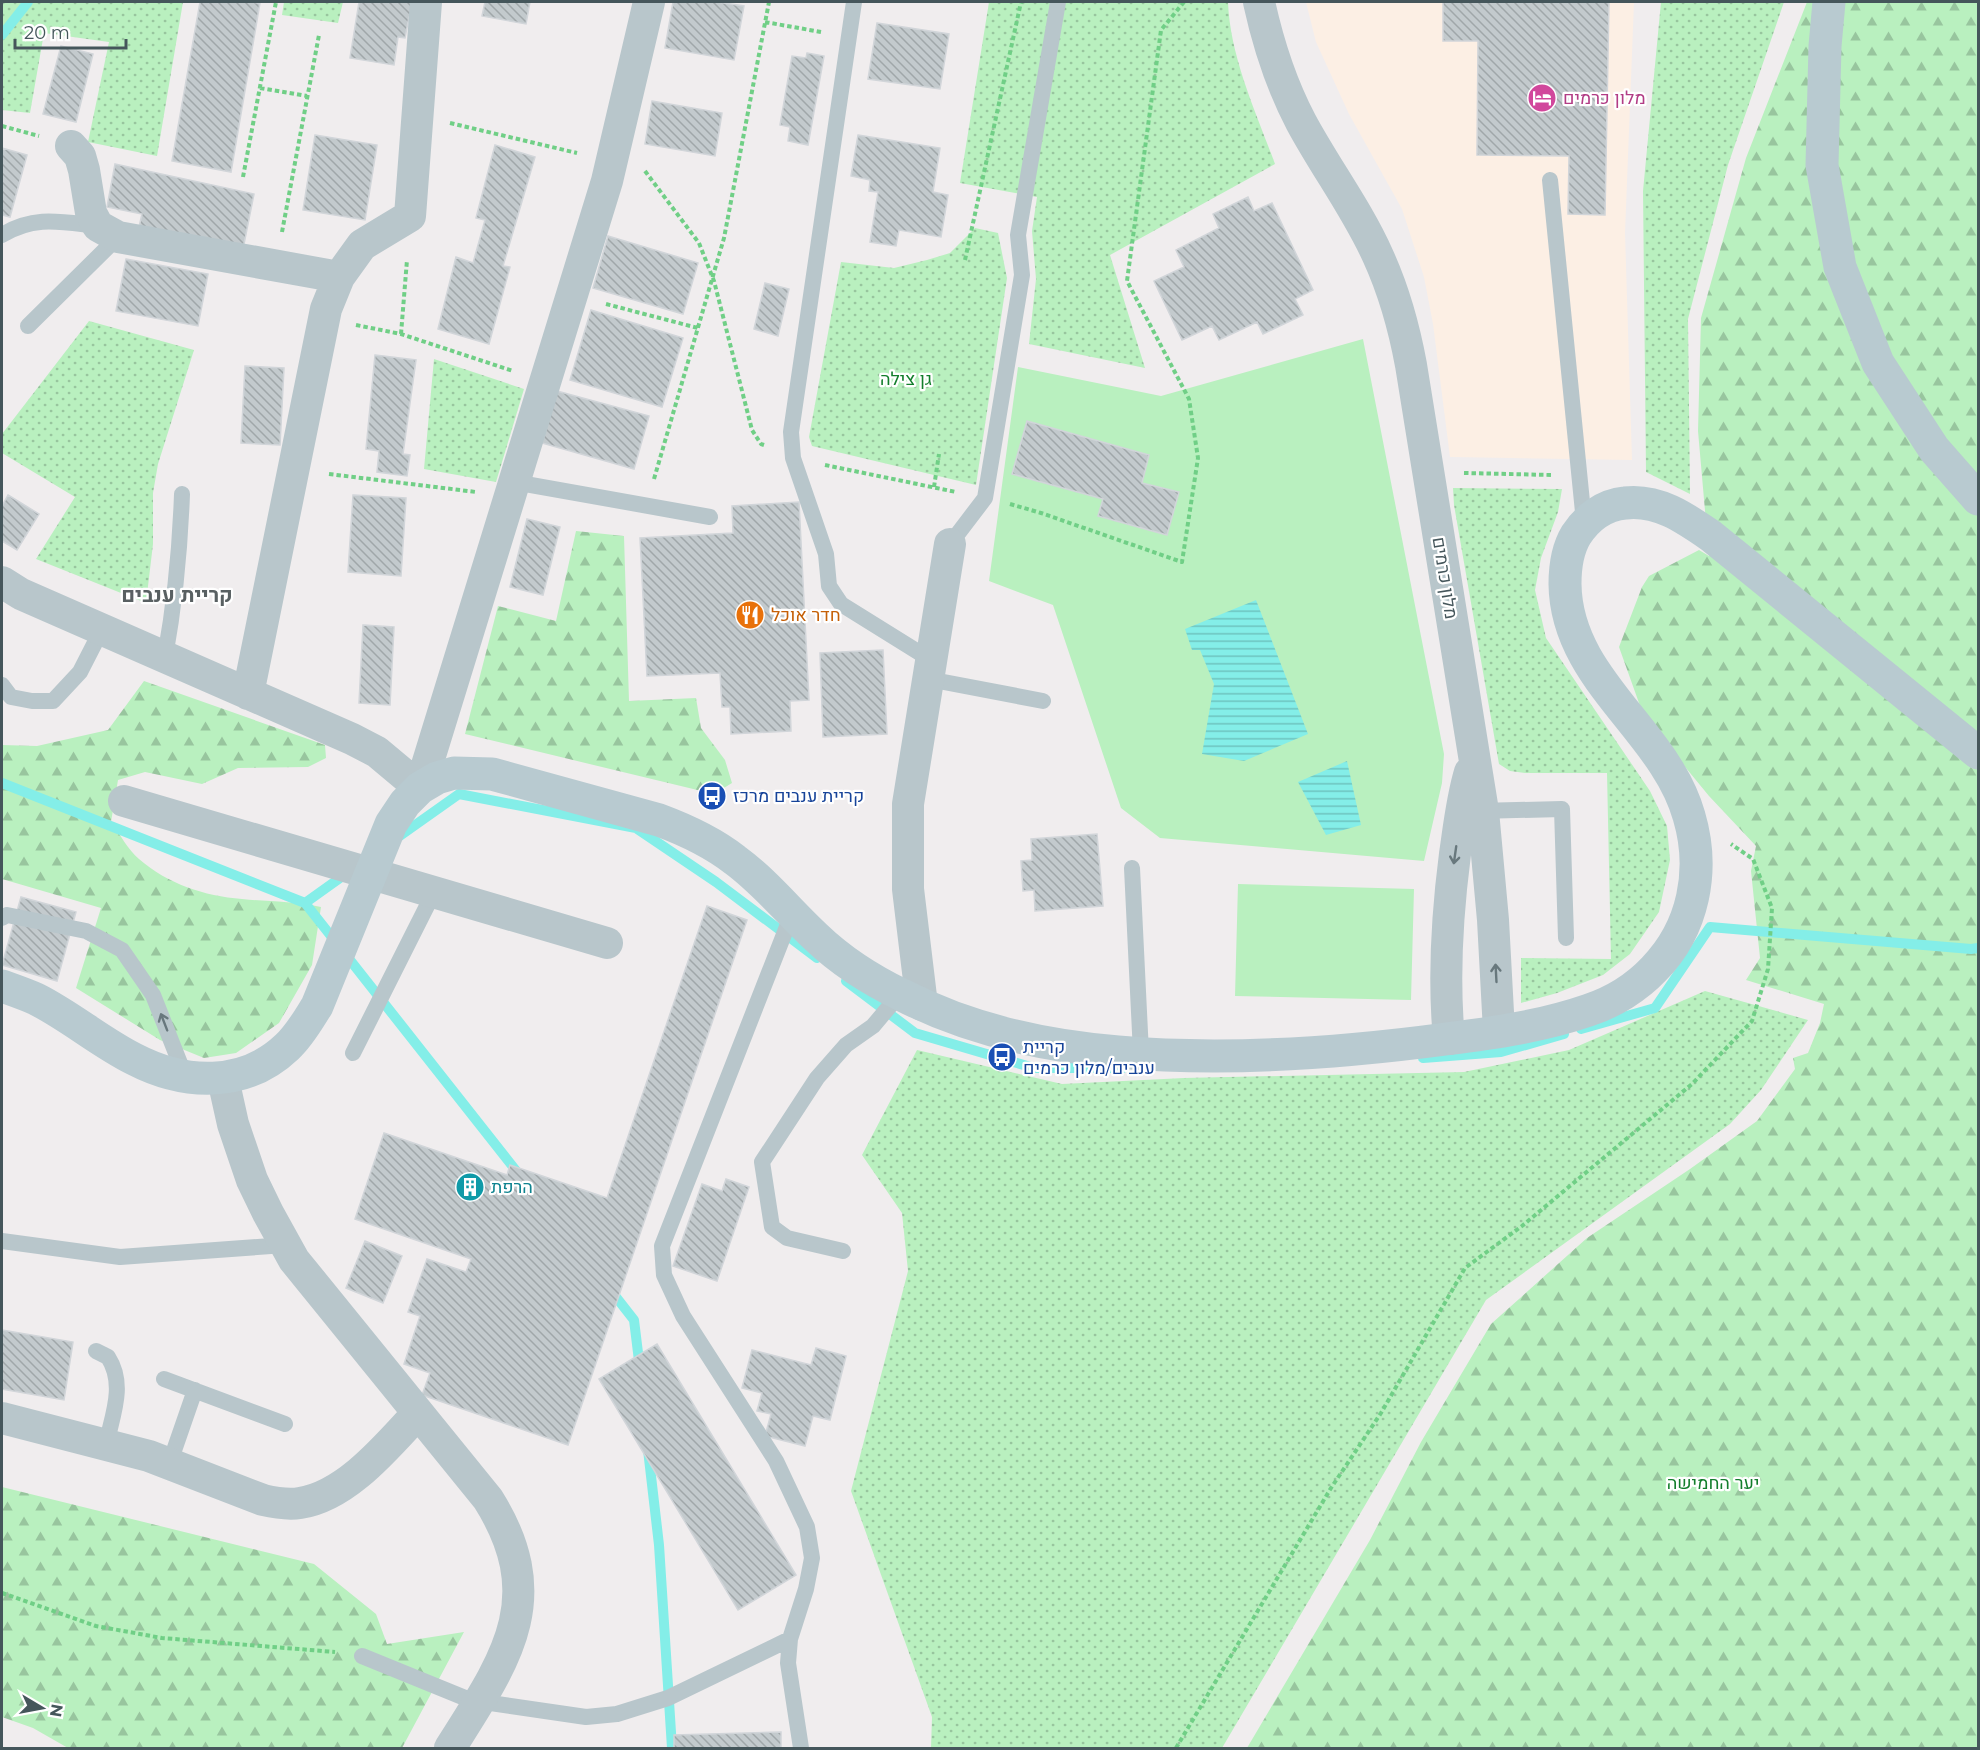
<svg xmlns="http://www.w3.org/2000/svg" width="1980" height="1750" font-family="Montserrat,Heebo,sans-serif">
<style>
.commercial{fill:#fcefe4}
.grass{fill:url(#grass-dots)}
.forest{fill:url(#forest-firs)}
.pitch{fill:#b9f0bf}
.water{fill:url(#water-rules)}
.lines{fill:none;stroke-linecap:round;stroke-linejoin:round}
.stream{stroke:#84eee8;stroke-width:10}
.building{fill:url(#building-back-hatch);stroke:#d1d5d9;stroke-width:1.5}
.path{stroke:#70cf86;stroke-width:4;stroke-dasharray:4.5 3;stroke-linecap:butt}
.lane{stroke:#b8c6cb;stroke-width:16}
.street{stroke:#b8c6cb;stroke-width:32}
.secondary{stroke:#b8cad0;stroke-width:33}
.oneway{stroke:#68787d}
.labels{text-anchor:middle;stroke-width:4.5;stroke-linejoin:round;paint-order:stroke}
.hotel-label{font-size:18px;fill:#b23c85;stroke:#fff;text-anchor:start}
.park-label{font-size:18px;fill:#137e2c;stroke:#fff}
.street-label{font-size:18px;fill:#45565b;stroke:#fff}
.food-label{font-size:18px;fill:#c56008;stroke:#fff;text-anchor:start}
.transit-label{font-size:18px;fill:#164399;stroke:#fff;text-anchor:start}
.culture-label{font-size:18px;fill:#0d838f;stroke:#fff;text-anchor:start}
.quarter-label{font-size:21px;font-weight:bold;fill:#596062;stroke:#fff}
</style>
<defs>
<pattern id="grass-dots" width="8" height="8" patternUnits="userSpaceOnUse" patternTransform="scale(1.5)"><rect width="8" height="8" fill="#b9f0bf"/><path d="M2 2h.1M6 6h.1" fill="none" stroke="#98c59e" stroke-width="1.8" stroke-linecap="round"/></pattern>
<pattern id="forest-firs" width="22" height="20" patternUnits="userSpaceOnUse" patternTransform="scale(1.5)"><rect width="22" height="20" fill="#b9f0bf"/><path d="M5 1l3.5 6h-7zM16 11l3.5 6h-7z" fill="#98c59e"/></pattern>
<pattern id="water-rules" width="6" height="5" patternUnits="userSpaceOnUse" patternTransform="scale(1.5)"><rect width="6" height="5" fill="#84eee8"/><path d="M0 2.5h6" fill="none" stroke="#6ec4bf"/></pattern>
<pattern id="building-back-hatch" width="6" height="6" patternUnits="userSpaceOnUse" patternTransform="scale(1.5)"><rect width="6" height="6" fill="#c3cacd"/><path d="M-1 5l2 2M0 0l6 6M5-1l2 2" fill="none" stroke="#a0a7a9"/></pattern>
</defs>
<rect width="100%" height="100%" fill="#f0edee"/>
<path class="commercial" d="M1306,2H1634L1625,233L1632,460L1450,457L1433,324L1424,277L1402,209L1349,114L1316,42Z"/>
<path class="grass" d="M2,2H183L157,156L88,142L109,42L44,33L30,113L2,110Z
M284,2H343L338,23L282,15Z
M989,2H1228C1230,57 1256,112 1275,164L1110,255L1145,368L1029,344L1036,279L1032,231L1037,197L960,183Z
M1661,2H1784L1728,165L1688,319L1690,494L1646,472L1643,191Z
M975,228L998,233L1007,278L976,485L812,446L809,437L841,262L894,268L927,260L950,253Z
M89,321L194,350L158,464L153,493V544L146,603L36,559L75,497L2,453V434Z
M434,359L524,389L496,482L424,469Z
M1453,488L1562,489L1558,512L1541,558L1535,590L1546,638L1650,791L1667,826L1670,860L1659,912L1630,954L1603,975L1557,993L1521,1003V958L1611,959L1607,773H1525L1510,771L1499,764L1454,505Z
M1705,991L1808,1020L1761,1090L1730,1124L1486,1300L1222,1748H931L932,1717L851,1491L908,1271L902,1213L862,1155L917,1050L1062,1084L1184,1078L1464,1072L1569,1050Z"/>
<path class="forest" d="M1807,2H1837V6L1848,2H1978V1748H1247L1370,1540L1421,1442L1491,1324L1587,1238L1690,1169L1757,1121L1795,1069L1793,1058L1808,1053L1820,1023L1824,1004L1746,980L1760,958L1751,871L1756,846L1709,796L1644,717L1619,647L1642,587L1649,576L1699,550L1709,556L1698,431L1701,318L1746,158Z
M576,531L624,536L629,701L696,698L701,728L725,760L732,783L714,794L465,734L498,606L556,621Z
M144,681L325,745L326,758L308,767L238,768L202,784L145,772L118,780L111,822C120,834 128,850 139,859C168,884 204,896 242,899C269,902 293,901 321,907L312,965L279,1023L236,1053L204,1058L160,1040L76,988L101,908L2,879V745L37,746L108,730Z
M2,1487L314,1564L376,1614L387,1644L464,1632L402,1748H68L33,1728L2,1717Z"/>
<path class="pitch" d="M1363,339L1444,754L1442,783L1424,861L1160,838L1121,808L1053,605L989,581L1018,367L1161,396Z
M1238,884L1414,889L1411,1000L1235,996Z"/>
<path class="water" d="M1256,600L1308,734L1244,761L1202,754L1214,684L1200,650H1192L1185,629Z
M1347,761L1361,825L1326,835L1298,782Z"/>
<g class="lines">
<path class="stream" d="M2,35L28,2
M2,783L305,903L347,873
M394,840L459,794L636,828L716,882L817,958
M305,903L521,1177
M846,981L915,1033L1034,1068H1123
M1581,1029L1655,1008L1710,927L1971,949L1978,948
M1423,1058L1501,1052L1564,1034
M609,1288L634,1320L640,1369
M648,1450L659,1545L672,1748"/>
</g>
<path class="building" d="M200,2H250L260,3L231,172L172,161Z
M359,2H420L417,18L409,17L405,38L398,37L394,65L350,58Z
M485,2H530L526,24L482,16Z
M673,2H717L744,6L734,60L665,48Z
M1443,2H1609L1605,215L1568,214L1569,156L1477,155L1478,41H1443Z
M877,23L949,34L940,89L868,79Z
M61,46L93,54L76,122L43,114Z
M807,53L824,56L808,145L788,141L790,127L780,125L792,56L806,58Z
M652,101L722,113L715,156L645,144Z
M315,135L377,145L365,220L303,210Z
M858,135L940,148L933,192L948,195L941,237L899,230L896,246L870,242L878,192L869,191L870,180L851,176Z
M495,145L535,157L503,266L510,267L489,344L438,329L456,257L473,263L485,220L476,218Z
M2,148L27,155L10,217L2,215Z
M115,164L254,194L243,249L139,227L142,214L107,207Z
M1248,197L1254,211L1272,203L1313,290L1295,299L1303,315L1263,334L1257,322L1219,340L1212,326L1182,340L1154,281L1184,267L1176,250L1219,228L1213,214Z
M608,236L698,263L683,314L593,288Z
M126,259L208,274L198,326L116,311Z
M765,283L789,289L778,336L754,329Z
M591,310L683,338L662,407L570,380Z
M375,355L416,360L403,454L410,455L407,476L377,472L379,451L366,449Z
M245,366L284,368L280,445L241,443Z
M557,391L649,416L634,469L542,443Z
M1027,421L1149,455L1142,483L1179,492L1167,535L1098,516L1103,499L1012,474Z
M8,495L39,514L17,550L2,541V506Z
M353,495L406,498L401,576L348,572Z
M799,502L809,700L790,701L791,731L731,734L730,707H722L720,673L647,676L640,538L733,533L732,506Z
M527,519L560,527L543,595L510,587Z
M363,625L394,627L390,705L359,703Z
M883,650L887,734L823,737L820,653Z
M1097,834L1103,906L1035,911L1034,890L1023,891L1021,861L1032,860L1031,839Z
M21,897L76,912L57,981L2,965Z
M707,906L747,920L568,1445L422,1395L430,1373L404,1364L420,1316L408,1312L427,1259L466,1272L471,1259L355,1219L384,1133L507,1175L510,1165L607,1198Z
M726,1179L749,1187L717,1281L673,1266L702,1184L722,1191Z
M365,1241L402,1256L383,1303L346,1288Z
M2,1330L73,1342L64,1400L2,1389Z
M657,1344L796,1575L738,1610L599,1379Z
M816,1348L846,1356L830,1420L813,1416L805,1446L765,1436L771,1414L757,1411L762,1393L742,1388L752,1350L811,1365Z
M781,1732V1748H674V1735Z"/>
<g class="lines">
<path class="path" d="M765,22L821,32
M260,88L307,96
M450,123L577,153
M2,126L39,136
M645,171L699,243L714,281L752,430L761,444L764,445
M243,177L276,2
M282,232L319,35
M965,260L1021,2
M606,304L698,328
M356,325L401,334L513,371
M401,334L407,260
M825,465L956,492
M1464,473L1552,475
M329,474L476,492
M654,479L724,238L769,2
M934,487L939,454
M1010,504L1041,513L1182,562L1198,458L1189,399L1127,281L1161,30L1184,2
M2,1593L96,1626L162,1638L335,1652
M1176,1748L1331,1488L1381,1413L1465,1268L1522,1226L1692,1084L1752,1021L1768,969L1772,908L1753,859L1731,844"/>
<path class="lane" d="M854,2L791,432L793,458L826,554L829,586L841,604L931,660
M1550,180L1584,522
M2,235C35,215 61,222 98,226
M28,326L118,237
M514,482L710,517
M950,544L985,498L1022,275L1018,235L1058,2
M165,657C175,602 180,549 182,494
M928,679L1043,701
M2,685L11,697L32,701H53L80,672L102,629
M1478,811L1562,809L1566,938
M1132,868L1141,1053
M792,914L662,1246L664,1275L683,1316L776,1461L807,1527L812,1558L806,1589L790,1639L788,1663L801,1748
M2,918L7,915L86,931L122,950L153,995L185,1076
M353,1053L434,892
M2,1241L120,1257L285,1245
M843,1251L787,1238L772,1227L762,1162L817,1078L846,1045L873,1026L900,994
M96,1351L108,1357C126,1385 112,1416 106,1445
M164,1379L285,1424
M169,1465L195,1390
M362,1656L470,1700L586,1717L617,1714L668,1698L790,1639"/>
<path class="street" d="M1259,2C1268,43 1281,84 1301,122C1325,167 1357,209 1378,256C1394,291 1404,327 1411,365L1483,811L1493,920L1499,1031
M71,146L80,156L84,170L91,213L98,226L118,237L339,277
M2,582L21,594L352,739L377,752L420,788L607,181L649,2
M248,694L326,309L339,277L362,245L410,216L426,2
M124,801L607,943
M922,1005L908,889V804L950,544
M1449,1039C1443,976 1447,916 1455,854C1459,827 1462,798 1470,772
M223,1079L233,1124L252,1180L268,1213L294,1260L488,1499C551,1599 505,1661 450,1748
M2,1418L149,1456L263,1500C276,1503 288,1505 300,1503C347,1496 388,1445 418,1413"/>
<path class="secondary" d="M1829,2L1825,46L1822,165L1840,267L1878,363L1934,449L1978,499
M2,986C13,990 25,994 36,999C70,1016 100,1042 134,1059C184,1085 244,1088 287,1047C300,1035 308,1020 317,1006L391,824L405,803L420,788L437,778L454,773L492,774L659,820C686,830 712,842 735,860C765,882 789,912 816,937C841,961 871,980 902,995C968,1029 1044,1046 1118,1052C1223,1061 1341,1053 1446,1039C1494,1033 1543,1026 1589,1010C1613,1002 1637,987 1654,969C1694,928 1705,870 1689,816C1665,730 1566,680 1565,584C1565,567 1567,550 1576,535C1587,518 1604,505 1625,503C1658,499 1685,518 1711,536L1978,753"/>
</g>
<defs><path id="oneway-shaft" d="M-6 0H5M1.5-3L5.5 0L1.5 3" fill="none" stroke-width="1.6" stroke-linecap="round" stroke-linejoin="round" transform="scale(1.5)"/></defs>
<g class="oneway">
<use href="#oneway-shaft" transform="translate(1455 855) rotate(98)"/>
<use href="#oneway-shaft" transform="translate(1496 973) rotate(-93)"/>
<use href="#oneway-shaft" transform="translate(164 1022) rotate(-111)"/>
</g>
<defs>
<g id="hotel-disc" transform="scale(1.5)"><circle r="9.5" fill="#d1479c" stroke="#fff"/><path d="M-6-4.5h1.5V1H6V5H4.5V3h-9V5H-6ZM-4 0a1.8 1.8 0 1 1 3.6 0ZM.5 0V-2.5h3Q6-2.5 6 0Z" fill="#fff"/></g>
<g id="restaurant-disc" transform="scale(1.5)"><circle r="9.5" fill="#e8710a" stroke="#fff"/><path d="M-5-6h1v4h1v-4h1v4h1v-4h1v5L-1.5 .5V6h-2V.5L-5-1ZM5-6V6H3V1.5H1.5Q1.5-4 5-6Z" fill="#fff"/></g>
<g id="bus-disc" transform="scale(1.5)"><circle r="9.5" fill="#1a4fb4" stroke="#fff"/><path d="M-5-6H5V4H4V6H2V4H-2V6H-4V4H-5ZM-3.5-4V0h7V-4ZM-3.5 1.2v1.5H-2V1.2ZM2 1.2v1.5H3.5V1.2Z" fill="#fff"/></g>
<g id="building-disc" transform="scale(1.5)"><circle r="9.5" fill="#0f9aa8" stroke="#fff"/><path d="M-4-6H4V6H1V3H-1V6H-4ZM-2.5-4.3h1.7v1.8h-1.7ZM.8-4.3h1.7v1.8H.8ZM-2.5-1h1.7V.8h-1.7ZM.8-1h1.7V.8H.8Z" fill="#fff"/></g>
</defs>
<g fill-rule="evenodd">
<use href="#hotel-disc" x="1542" y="98"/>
<use href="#restaurant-disc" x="750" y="615"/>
<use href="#bus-disc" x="712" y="796"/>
<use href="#bus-disc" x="1002" y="1057"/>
<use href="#building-disc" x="470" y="1187"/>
</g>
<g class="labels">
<g class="hotel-label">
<text x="1563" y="104">מלון כרמים</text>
</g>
<g class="park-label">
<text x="906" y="385">גן צילה</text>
<text x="1713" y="1489">יער החמישה</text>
</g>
<g class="street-label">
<text transform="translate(1445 578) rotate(81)" y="6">מלון כרמים</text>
</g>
<g class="food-label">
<text x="771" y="621">חדר אוכל</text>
</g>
<g class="transit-label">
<text x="733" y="802">קריית ענבים מרכז</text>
<text x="1023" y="1053">קריית<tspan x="1023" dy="21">ענבים/מלון כרמים</tspan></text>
</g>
<g class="culture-label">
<text x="491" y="1193">הרפת</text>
</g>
<g class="quarter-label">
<text x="177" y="602">קריית ענבים</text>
</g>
</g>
<rect width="1980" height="1750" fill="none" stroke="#45565b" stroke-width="6"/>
<g transform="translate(42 1708) rotate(100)" stroke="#ffffff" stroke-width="4.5" paint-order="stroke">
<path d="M0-4.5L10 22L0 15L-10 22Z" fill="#45565b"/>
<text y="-9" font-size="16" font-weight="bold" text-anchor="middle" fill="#45565b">N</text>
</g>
<path d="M15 39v9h111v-9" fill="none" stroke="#45565b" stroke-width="3"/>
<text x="24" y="39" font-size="18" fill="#45565b" stroke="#ffffff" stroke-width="4.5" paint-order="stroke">20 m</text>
</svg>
